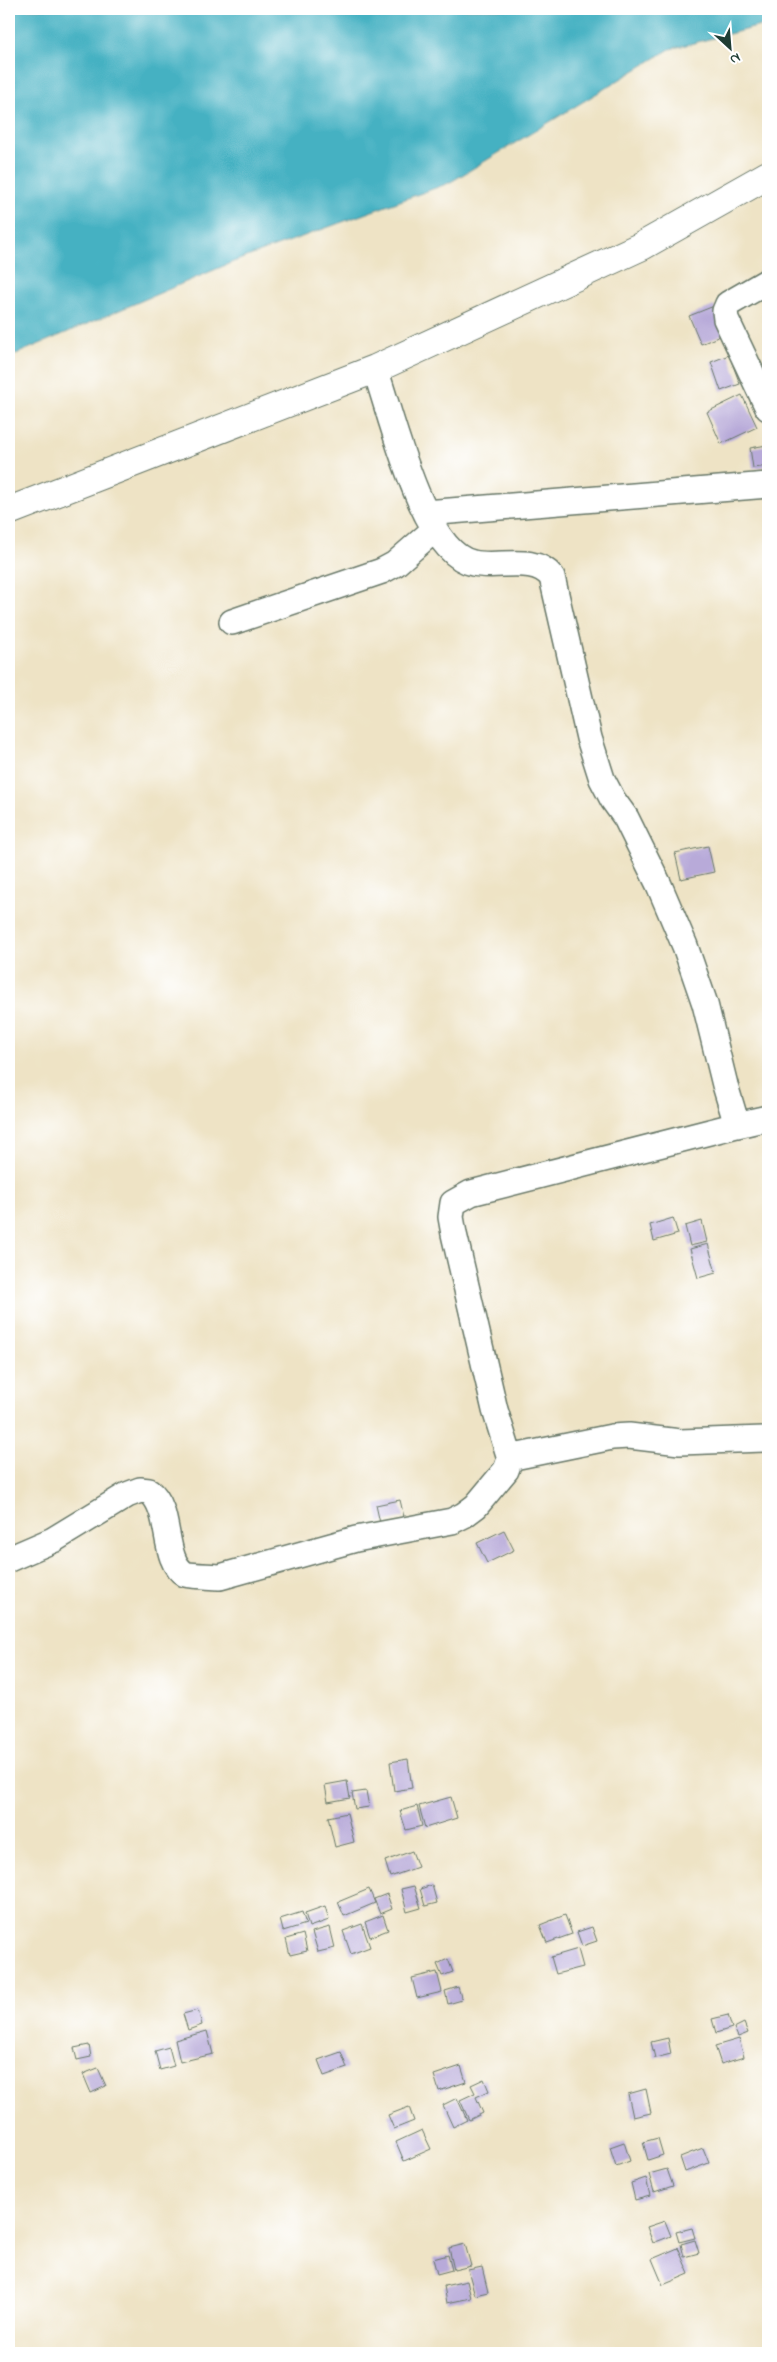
<svg xmlns="http://www.w3.org/2000/svg" width="777" height="2362" font-family="'Indie Flower',sans-serif">
<style>
.water{fill:#45b1c2;stroke:#32777b}
.building{fill:#b8aad9}
.lines{fill:none;stroke-linecap:round;stroke-linejoin:round}
.minor-casing{stroke:#677767;stroke-width:28}
.major-casing{stroke:#677767;stroke-width:30}
.minor{stroke:#fff;stroke-width:25}
.major{stroke:#fff;stroke-width:28}
</style>
<rect width="100%" height="100%" fill="#fff"/>
<filter id="ink" filterUnits="userSpaceOnUse"><feTurbulence type="fractalNoise" baseFrequency=".02" numOctaves="2"/><feDisplacementMap in="SourceGraphic" scale="10" xChannelSelector="R" yChannelSelector="G"/><feConvolveMatrix kernelMatrix="1 2 1 2 8 2 1 2 1" color-interpolation-filters="sRGB"/></filter>
<filter id="wash" filterUnits="userSpaceOnUse"><feTurbulence type="fractalNoise" baseFrequency=".0096" numOctaves="4" result="noise"/><feDisplacementMap in="SourceGraphic" scale="20" xChannelSelector="R" yChannelSelector="G"/><feGaussianBlur stdDeviation="1.12" result="paint"/><feColorMatrix in="noise" values="0 0 0 0 0 0 0 0 0 0 0 0 0 0 0 0 0 1.4 0 .05"/><feComposite in="paint" operator="in"/></filter>
<g filter="url(#wash)">
<rect width="100%" height="100%" fill="#eee3c5"/>
<path class="water" d="M9,9H768V24L670,49L449,183L233,262L9,357Z"/>
<g id="blocks">
<path class="building" d="M714,306L725,334L701,344L689,316Z
M729,355L740,384L721,391L711,362Z
M742,395L757,427L721,444L707,412Z
M767,445L768,466L753,468L750,448Z
M708,846L714,872L681,879L675,853Z
M673,1218L678,1234L654,1241L650,1225Z
M702,1221L707,1242L690,1246L685,1226Z
M708,1244L716,1273L698,1278L690,1249Z
M400,1500L404,1517L380,1523L376,1505Z
M504,1530L514,1550L487,1563L477,1543Z
M408,1759L412,1788L394,1791L390,1762Z
M347,1781L350,1798L328,1802L325,1785Z
M366,1791L369,1807L355,1809L352,1793Z
M451,1797L457,1818L425,1828L419,1806Z
M417,1806L422,1826L406,1830L400,1811Z
M347,1813L354,1842L335,1847L328,1817Z
M412,1851L418,1867L390,1877L385,1861Z
M432,1885L437,1903L425,1906L420,1889Z
M414,1886L421,1908L407,1912L401,1889Z
M369,1889L375,1903L344,1916L338,1902Z
M387,1894L392,1909L380,1914L374,1899Z
M325,1906L329,1920L309,1927L305,1913Z
M302,1912L306,1924L283,1931L280,1919Z
M383,1915L388,1930L370,1937L365,1922Z
M565,1915L572,1934L547,1943L540,1925Z
M362,1924L370,1947L351,1954L343,1931Z
M330,1927L335,1948L318,1952L312,1932Z
M592,1927L597,1941L582,1946L577,1932Z
M303,1934L307,1951L290,1955L286,1939Z
M578,1949L583,1967L556,1974L551,1957Z
M448,1959L453,1972L442,1976L437,1964Z
M437,1972L442,1992L417,1998L412,1978Z
M458,1987L462,2000L448,2004L445,1991Z
M198,2010L202,2025L188,2030L183,2014Z
M728,2015L732,2028L716,2033L712,2019Z
M744,2023L748,2033L738,2037L734,2028Z
M207,2031L213,2054L180,2062L175,2040Z
M668,2038L671,2054L655,2058L651,2042Z
M739,2039L744,2057L721,2064L715,2046Z
M89,2045L91,2057L77,2060L74,2048Z
M169,2047L174,2066L160,2070L155,2051Z
M341,2052L347,2068L324,2076L318,2060Z
M461,2066L466,2082L439,2091L434,2075Z
M98,2068L106,2086L91,2093L83,2074Z
M484,2079L489,2091L476,2097L483,2113L469,2120L460,2100L475,2093L471,2085Z
M646,2089L651,2113L633,2117L628,2094Z
M457,2098L467,2120L453,2127L443,2105Z
M409,2107L414,2121L394,2129L388,2115Z
M422,2130L431,2149L404,2161L396,2142Z
M658,2138L663,2155L648,2160L643,2142Z
M624,2142L630,2161L616,2166L610,2147Z
M703,2148L709,2163L685,2172L680,2157Z
M667,2169L673,2186L654,2192L649,2174Z
M646,2178L650,2196L635,2200L631,2183Z
M665,2221L671,2236L653,2243L647,2227Z
M692,2228L695,2238L679,2242L676,2232Z
M695,2240L699,2253L684,2257L681,2244Z
M465,2244L471,2266L454,2270L449,2248Z
M678,2248L689,2274L663,2285L652,2259Z
M448,2255L452,2270L437,2274L433,2259Z
M482,2267L488,2292L475,2295L468,2270Z
M467,2281L471,2298L447,2303L444,2286Z"/>
</g>
</g>
<g filter="url(#ink)">
<use href="#blocks" fill-opacity="0" stroke="#677767" stroke-width="1"/>
<g class="lines">
<g class="minor-casing">
<path id="minor" d="M768,281L728,304L725,311L726,319L768,408
M375,369C391,413 422,553 473,563C498,569 534,554 552,577L589,738L602,779L613,800L626,818L659,885L685,946L705,1004L725,1085L737,1125L768,1118
M426,513L768,485
M232,622L382,571L395,564L435,529
M509,1458L612,1437L629,1436L680,1442L764,1439
M9,1559L53,1540L127,1495L140,1490L149,1491C173,1509 161,1560 185,1574C190,1576 212,1576 220,1577L356,1539L452,1521L464,1515L476,1506L506,1470L509,1462V1455L495,1410L454,1234L451,1217L453,1203L471,1193L737,1125"/>
</g>
<g class="major-casing">
<path id="major" d="M9,511L375,369L642,246L768,175"/>
</g>
<use href="#minor" class="minor"/>
<use href="#major" class="major"/>
</g>
</g>
<rect width="777" height="2362" fill="none" stroke="#fff" stroke-width="30"/>
<g transform="translate(730 48) rotate(154)" stroke="#ffffff" stroke-width="4" paint-order="stroke">
<path d="M0-4L9 19L0 12L-9 19Z" fill="#1f3d34"/>
<text y="-8" font-size="14" font-weight="bold" text-anchor="middle" fill="#1f3d34">N</text>
</g>
</svg>
